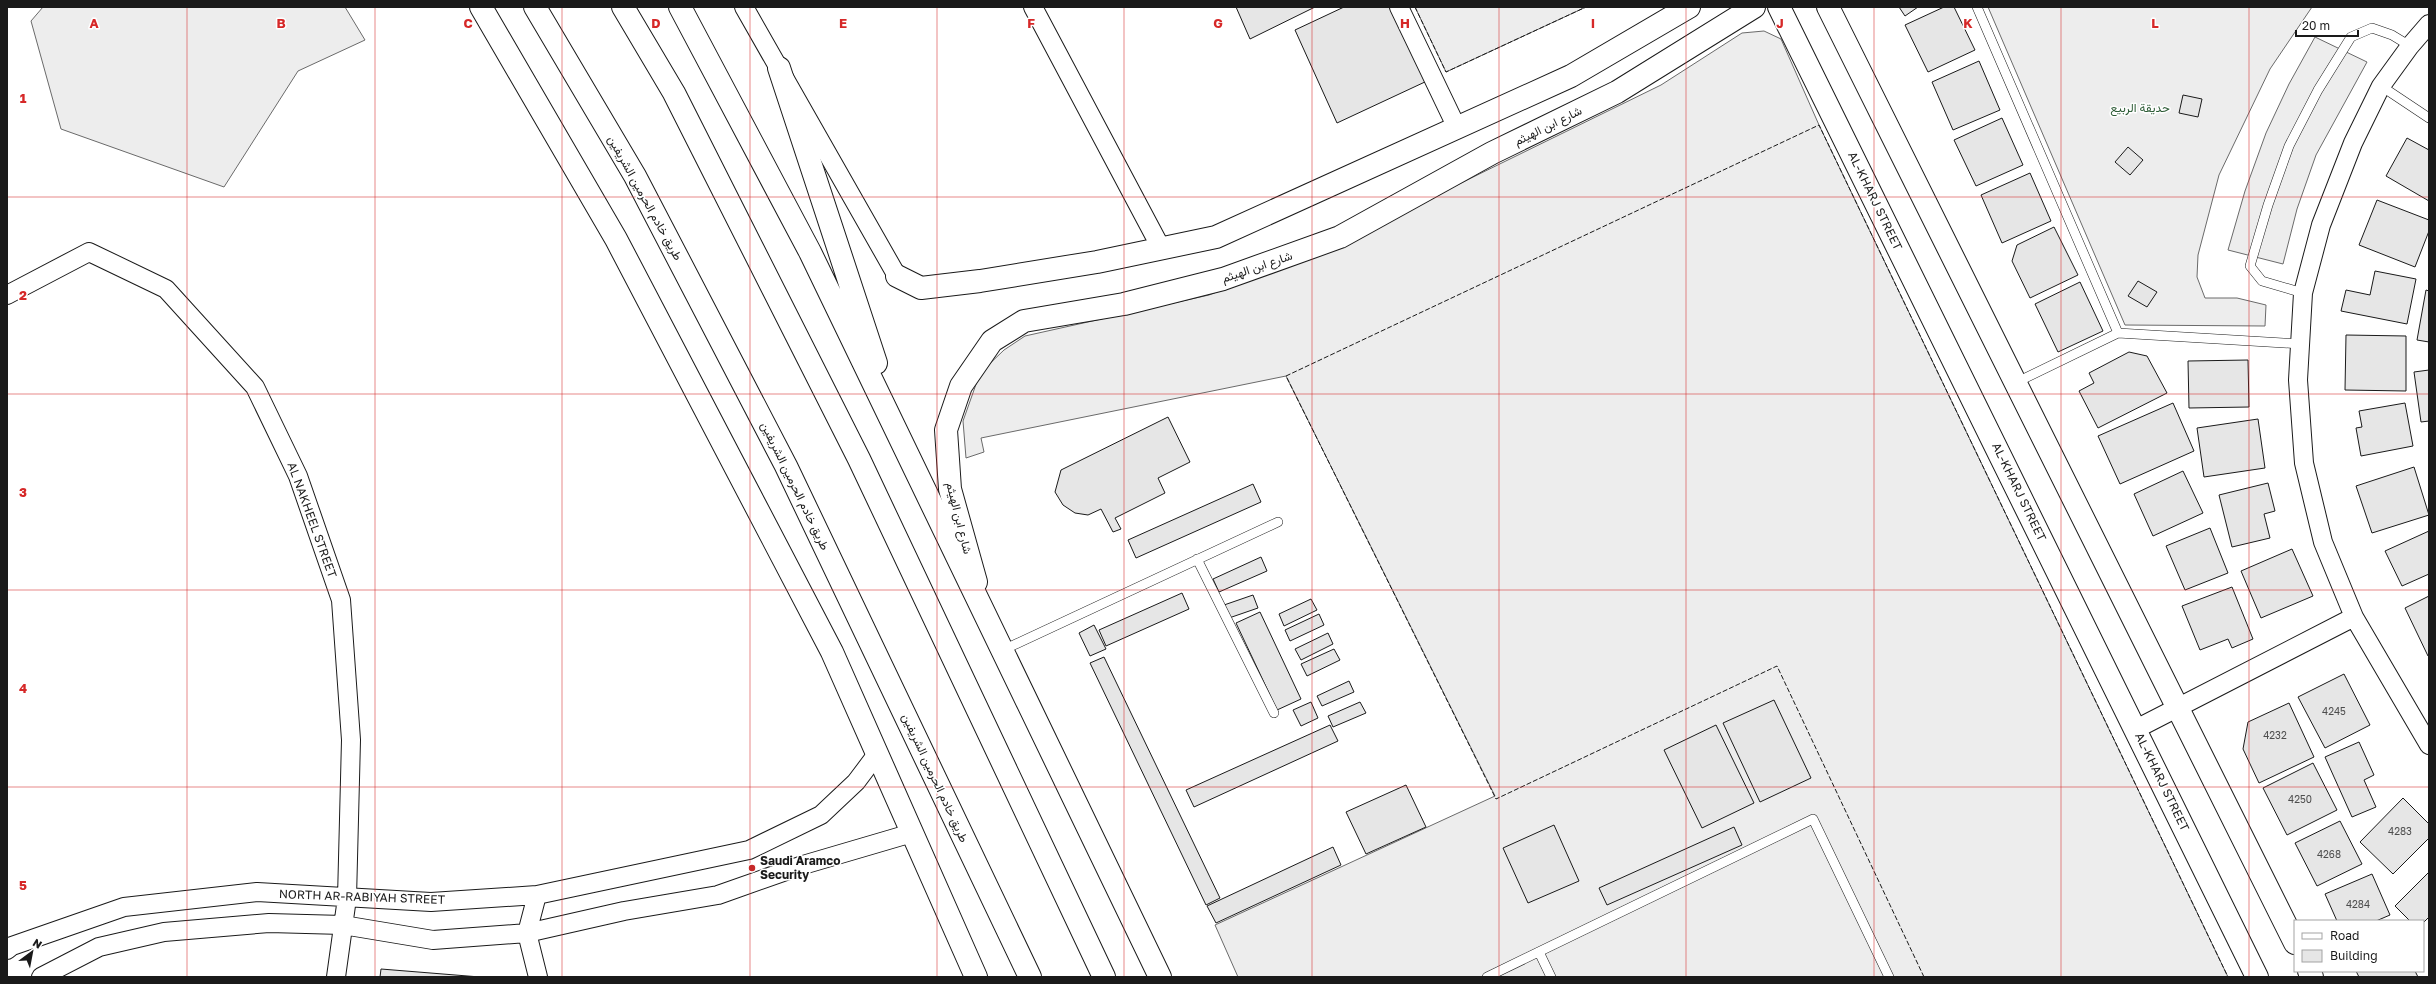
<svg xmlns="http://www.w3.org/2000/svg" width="2436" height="984" font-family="'Golos Text',Vazirmatn,sans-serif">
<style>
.built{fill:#ededed;stroke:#6a6a6a}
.building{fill:#e6e6e6;stroke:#1a1a1a}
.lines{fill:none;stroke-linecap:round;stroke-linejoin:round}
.service-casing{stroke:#1a1a1a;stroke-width:10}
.minor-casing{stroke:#1a1a1a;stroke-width:20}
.tertiary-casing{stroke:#1a1a1a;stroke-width:24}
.secondary-casing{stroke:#1a1a1a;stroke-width:24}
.motorway-casing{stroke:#1a1a1a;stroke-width:24}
.service{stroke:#fff;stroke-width:9}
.minor{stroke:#fff;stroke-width:18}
.tertiary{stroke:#fff;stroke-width:22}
.secondary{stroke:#fff;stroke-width:22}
.motorway{stroke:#fff;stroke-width:22}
.fence{stroke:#1a1a1a;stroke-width:1;stroke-dasharray:5 2;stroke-linecap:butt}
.grid{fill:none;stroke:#d62828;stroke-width:1;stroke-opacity:0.55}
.poi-dot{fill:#c62828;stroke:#fff;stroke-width:1.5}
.labels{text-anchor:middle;stroke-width:3;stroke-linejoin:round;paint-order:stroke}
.number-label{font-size:10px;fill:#4d4d4d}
.park-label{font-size:12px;fill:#2b5a34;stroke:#fff}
.street-label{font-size:12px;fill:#1a1a1a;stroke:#fff}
.poi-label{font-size:12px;font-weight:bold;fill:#1a1a1a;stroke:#fff;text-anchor:start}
.grid-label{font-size:13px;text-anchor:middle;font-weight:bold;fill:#d62828;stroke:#fff;stroke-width:3;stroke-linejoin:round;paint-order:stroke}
</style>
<rect width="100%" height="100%" fill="#fff"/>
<path class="built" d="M43,7H345L365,40L298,71L224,187L61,129L31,21Z
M1415,7H1586L1446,72Z
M1988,7H2312L2270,69L2219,175L2198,255L2197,277L2205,298H2237L2266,305L2265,326L2125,325Z
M1764,31L1781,39L1819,125L2228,977H1238L1215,925L1495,796L1286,376L981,438L984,452L966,458L963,421L980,373L1004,350L1025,336L1209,295L1316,254L1661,85L1742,33Z
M2315,37L2367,62L2316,155L2297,209L2283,264L2228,250L2245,191L2266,133L2289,84Z"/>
<path class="building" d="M1236,7H1315L1250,39Z
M1344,7H1390L1427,81L1337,123L1295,30Z
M1899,7H1918L1905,16Z
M1944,7H1954L1975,50L1928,72L1905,25Z
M1979,61L2000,110L1953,130L1932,82Z
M2183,95L2202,99L2198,117L2179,113Z
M2002,118L2023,165L1976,186L1954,140Z
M2407,138L2429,150V201L2386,176Z
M2128,147L2143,160L2130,175L2115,162Z
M2030,173L2051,221L2002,243L1981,195Z
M2377,200L2429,220V231L2415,267L2359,245Z
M2054,227L2078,275L2030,298L2012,261L2017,245Z
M2375,271L2416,279L2407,324L2341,311L2346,290L2370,295Z
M2138,281L2157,292L2147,307L2128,296Z
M2080,282L2103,331L2058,352L2035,304Z
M2426,290L2429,291V342L2417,340Z
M2346,335L2406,336V391L2345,390Z
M2129,352L2147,356L2167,393L2098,428L2079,391L2094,383L2089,373Z
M2248,360L2249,407L2189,408L2188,361Z
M2429,370V421L2421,422L2414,372Z
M2173,403L2194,451L2120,484L2098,436Z
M2405,403L2413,446L2361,456L2356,428L2362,427L2359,411Z
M1168,417L1190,462L1158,478L1165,493L1115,518L1121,529L1113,532L1101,509L1088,515L1075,513L1063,505L1055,492L1061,470Z
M2258,419L2265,468L2204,477L2197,428Z
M2414,467L2429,515L2372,533L2356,486Z
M2183,471L2203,513L2153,536L2134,494Z
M2268,483L2275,511L2264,514L2270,538L2232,547L2219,495Z
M1253,484L1261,502L1136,558L1128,540Z
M2210,528L2228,573L2185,590L2166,546Z
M2429,531V574L2402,586L2385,551Z
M2292,549L2313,596L2261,618L2241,571Z
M1261,557L1267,571L1219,592L1213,579Z
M2232,587L2253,639L2232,648L2228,639L2200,650L2182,606Z
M1182,593L1189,609L1106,646L1099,630Z
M1253,595L1258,608L1229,618L1224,605Z
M2429,596V655L2428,656L2405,608Z
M1311,599L1317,610L1284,626L1279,614Z
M1260,612L1301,699L1277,710L1236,623Z
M1319,614L1324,625L1290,641L1285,630Z
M1094,625L1106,649L1090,656L1079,633Z
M1328,633L1333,644L1301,660L1295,649Z
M1334,649L1340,660L1307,676L1301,664Z
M1104,657L1220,898L1206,905L1090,663Z
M2344,674L2370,725L2325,748L2298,697Z
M1349,681L1354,692L1322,706L1317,696Z
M1774,700L1811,778L1760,802L1723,723Z
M1311,702L1318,718L1301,726L1293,710Z
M1360,702L1366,713L1333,727L1328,716Z
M2289,703L2314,757L2259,783L2243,749L2248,722Z
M1330,725L1338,741L1194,807L1186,790Z
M1716,725L1754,803L1702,828L1664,750Z
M2359,742L2374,775L2364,780L2376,807L2352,817L2325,757Z
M2313,763L2337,810L2287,835L2263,788Z
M1406,785L1426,827L1366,854L1346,812Z
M2403,798L2429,824V838L2393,874L2360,842Z
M2340,821L2362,864L2317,886L2295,843Z
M1554,825L1579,881L1528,903L1503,848Z
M1734,827L1742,845L1607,905L1599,888Z
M1333,847L1341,865L1216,923L1207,906Z
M2429,872V917L2423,923V921H2410L2395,906Z
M2372,874L2390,915L2376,921H2337L2325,894Z
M381,969L480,977H380Z
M2356,971H2415L2418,977H2359Z"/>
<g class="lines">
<g class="service-casing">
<path id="service" d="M1977,7L2118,333
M2381,86L2429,118
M2303,293L2262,281L2250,266L2268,205L2289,146L2318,90L2351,37L2372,28L2392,35L2410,46
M2015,383L2118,333L2301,344
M1197,559L1274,713
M1003,650L1278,522
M1539,952L1551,977
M1487,977L1813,819L1889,977"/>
</g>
<g class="minor-casing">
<path id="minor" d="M744,7L897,276
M1033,7L1161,248
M1399,7L1457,128
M2429,24L2410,46L2381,86L2353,143L2321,225L2303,293L2298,380L2304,463L2323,542L2354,617L2429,745
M7,295L89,252L166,289L255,387L298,476L341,600L351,740L347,898L336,977
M2136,729L2354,617
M537,895L527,933L538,977
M7,950L12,946L124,907L257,892L431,902L537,895L749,850L821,815L856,782L877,754
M41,977L99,947L164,932L269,923L343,925L433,940L527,933L624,911L718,895L803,865L912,833"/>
</g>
<g class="tertiary-casing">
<path id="tertiary" d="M1779,7L2257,977
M1828,7L2295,943
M897,276L921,288L980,281L1097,262L1216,237L1571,76L1689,7
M976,582L950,489L946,430L961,386L992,341L1024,321L1124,304L1223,279L1340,237L1492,153L1617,92L1754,7
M2309,971L2312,977"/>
</g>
<g class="secondary-casing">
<path id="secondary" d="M481,7L616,239L832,652L976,977
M680,7L810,252L1160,977
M779,68L876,363"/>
</g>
<g class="motorway-casing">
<path id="motorway" d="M535,7L635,176L786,466L1030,977
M623,7L674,93L859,459L1104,977"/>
</g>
<use href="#service" class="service"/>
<use href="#minor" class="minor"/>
<use href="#tertiary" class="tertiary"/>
<use href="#secondary" class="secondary"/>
<use href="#motorway" class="motorway"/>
<path class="fence" d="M1415,7L1446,72L1586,7
M1924,977L1777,666L1496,799L1286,376L1819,125L2228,977"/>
</g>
<path class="grid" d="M187,7V977M375,7V977M562,7V977M750,7V977M937,7V977M1124,7V977M1312,7V977M1499,7V977M1686,7V977M1874,7V977M2061,7V977M2249,7V977M7,197H2429M7,394H2429M7,590H2429M7,787H2429"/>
<circle class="poi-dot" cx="752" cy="868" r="4"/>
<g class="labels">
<g class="number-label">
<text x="2334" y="715">4245</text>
<text x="2275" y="739">4232</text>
<text x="2300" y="803">4250</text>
<text x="2400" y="835">4283</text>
<text x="2329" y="858">4268</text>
<text x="2358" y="908">4284</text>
</g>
<g class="park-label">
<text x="2140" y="112">حديقة الربيع</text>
</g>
<g class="street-label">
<text transform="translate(1548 126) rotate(-26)" y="4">شارع ابن الهيثم</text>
<text transform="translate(645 198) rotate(61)" y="4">طريق خادم الحرمين الشريفين</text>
<text transform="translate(1875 201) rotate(64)" y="4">AL-KHARJ STREET</text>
<text transform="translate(1257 267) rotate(-19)" y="4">شارع ابن الهيثم</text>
<text transform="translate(795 486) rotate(64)" y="4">طريق خادم الحرمين الشريفين</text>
<text transform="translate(2019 492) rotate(64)" y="4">AL-KHARJ STREET</text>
<text transform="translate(959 518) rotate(76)" y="4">شارع ابن الهيثم</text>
<text transform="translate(312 520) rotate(70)" y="4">AL NAKHEEL STREET</text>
<text transform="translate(935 778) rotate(65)" y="4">طريق خادم الحرمين الشريفين</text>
<text transform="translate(2162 782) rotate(64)" y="4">AL-KHARJ STREET</text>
<text transform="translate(362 897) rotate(2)" y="4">NORTH AR-RABIYAH STREET</text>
</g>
<g class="poi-label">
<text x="760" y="865">Saudi Aramco<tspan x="760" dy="14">Security</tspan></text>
</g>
</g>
<g class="grid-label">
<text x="94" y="28">A</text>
<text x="281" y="28">B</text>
<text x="468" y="28">C</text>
<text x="656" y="28">D</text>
<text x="843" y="28">E</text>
<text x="1031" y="28">F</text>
<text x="1218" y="28">G</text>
<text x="1405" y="28">H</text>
<text x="1593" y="28">I</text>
<text x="1780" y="28">J</text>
<text x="1968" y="28">K</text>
<text x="2155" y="28">L</text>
<text x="23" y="103">1</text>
<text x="23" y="300">2</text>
<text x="23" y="497">3</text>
<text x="23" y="693">4</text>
<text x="23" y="890">5</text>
</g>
<rect width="2436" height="984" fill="none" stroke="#1a1a1a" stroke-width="16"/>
<rect x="2294" y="920" width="130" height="52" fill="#ffffff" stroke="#a3a3a3"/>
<rect x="2302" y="933" width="20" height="6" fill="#ffffff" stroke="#a3a3a3"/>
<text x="2330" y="940" font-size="12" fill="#1a1a1a">Road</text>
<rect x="2302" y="950" width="20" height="12" fill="#e6e6e6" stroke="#a3a3a3"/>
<text x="2330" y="960" font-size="12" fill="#1a1a1a">Building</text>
<g transform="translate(32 952) rotate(32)" stroke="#ffffff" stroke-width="3" paint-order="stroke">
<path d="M0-3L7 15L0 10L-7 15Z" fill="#1a1a1a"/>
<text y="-6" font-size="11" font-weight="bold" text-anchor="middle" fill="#1a1a1a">N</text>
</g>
<path d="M2296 30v6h62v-6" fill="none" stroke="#1a1a1a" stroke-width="2"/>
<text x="2302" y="30" font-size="12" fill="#1a1a1a" stroke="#ffffff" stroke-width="3" paint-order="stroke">20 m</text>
</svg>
